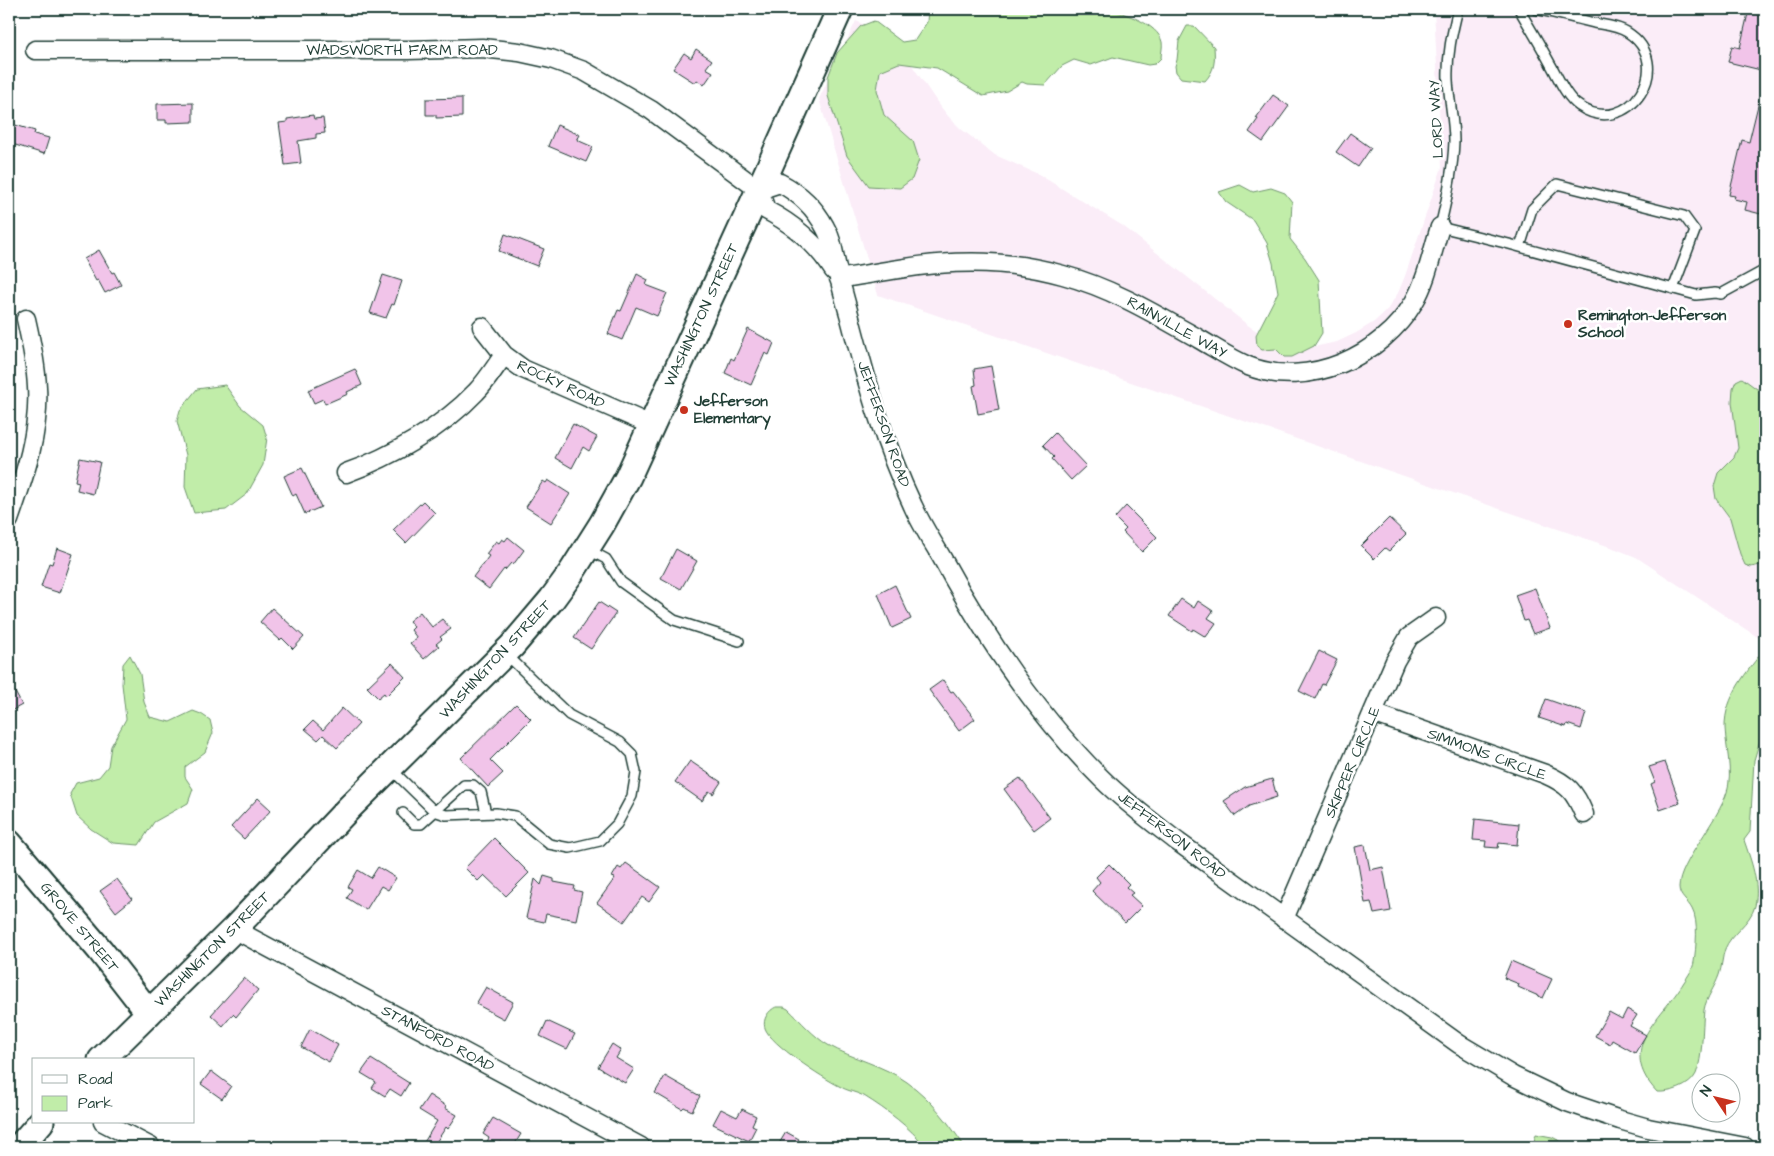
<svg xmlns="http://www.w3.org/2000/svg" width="1774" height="1156" font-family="'Architects Daughter',sans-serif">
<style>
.built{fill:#fbedf8}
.green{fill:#c1eda9;stroke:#70956e}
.building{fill:#f1c4e9;stroke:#1f3d34}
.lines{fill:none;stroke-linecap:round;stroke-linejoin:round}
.service-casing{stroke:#1f3d34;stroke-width:12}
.minor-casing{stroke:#1f3d34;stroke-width:21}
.secondary-casing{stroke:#1f3d34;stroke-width:29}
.service{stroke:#fff;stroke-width:9}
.minor{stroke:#fff;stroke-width:18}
.secondary{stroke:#fff;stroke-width:25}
.poi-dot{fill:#c8321e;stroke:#fff;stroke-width:2}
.labels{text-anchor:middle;stroke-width:5;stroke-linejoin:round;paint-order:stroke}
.street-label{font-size:15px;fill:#1f3d34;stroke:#fff}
.poi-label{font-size:15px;font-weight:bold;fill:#1f3d34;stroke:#fff;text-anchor:start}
</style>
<rect width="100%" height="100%" fill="#fff"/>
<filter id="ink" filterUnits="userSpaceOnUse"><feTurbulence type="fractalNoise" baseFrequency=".02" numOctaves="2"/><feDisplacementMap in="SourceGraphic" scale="10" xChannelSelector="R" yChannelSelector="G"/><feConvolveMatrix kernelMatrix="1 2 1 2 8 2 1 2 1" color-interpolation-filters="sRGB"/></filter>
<g filter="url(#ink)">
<path class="built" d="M1434,9H1765V642L1636,557L1616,549L878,295L819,99L856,21L878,31L905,55L937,102L948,116L961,129L995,155L1038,174L1123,226L1249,326L1263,335L1297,345L1318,346L1337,342L1356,333L1374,322L1387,310L1398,293L1405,276L1442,167Z"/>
<path class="green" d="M928,9H1108C1124,13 1158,24 1162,42C1163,47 1161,53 1161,58L1155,64L1148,65L1113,57L1091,65L1074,60L1062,66L1045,85L1027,84L1022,82L1007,91L983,96L937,68L899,63L880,71L877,90L884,115L913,141L919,160L912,179L900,188L869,186L847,156L828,96V77L837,53L861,26L874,21L902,42L915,40L927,22Z
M1187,26H1194L1214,47C1215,61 1215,70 1205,81L1181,78L1176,72L1175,66L1177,60L1179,41Z
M1240,185L1253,192L1271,188L1285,193L1292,202L1290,239L1305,258L1319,280L1322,333L1314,346L1292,357H1284L1276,349L1262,350L1257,346L1256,335L1278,292L1273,263L1267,243L1253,220L1226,202L1219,192Z
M1742,378L1757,389L1765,390V564L1751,567L1745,565L1740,554L1730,518L1716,499L1714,486L1718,473L1734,457L1738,448L1732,402L1733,388L1736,381Z
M225,385L240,406L263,425L267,438L263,465L247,494L226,510L194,513L185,487L186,455L177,421L180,410L197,389Z
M1765,648V724L1754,760L1750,832L1744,840C1751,861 1760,883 1755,906C1750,924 1731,933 1725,949C1722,957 1722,967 1719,975C1715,987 1706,998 1704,1010C1702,1029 1703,1057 1696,1074C1690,1087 1669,1093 1657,1092C1615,1047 1661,1020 1684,982C1688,976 1693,969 1694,962C1696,948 1699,921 1692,909C1688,901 1679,897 1679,887C1679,864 1719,819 1727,792C1733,771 1726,749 1725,728C1724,697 1748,671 1765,648Z
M130,655L140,674L144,702L150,717L170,722L193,711L201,714L210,720L213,733L205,752L185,767V777L193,789L188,803L154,822L139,845L113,843L91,829L77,816L70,794L76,783L99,777L108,766L111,746L126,719L122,684L123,664Z
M776,1007H784L788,1009C801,1021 813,1036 828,1045C853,1059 883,1065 907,1082C932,1100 948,1122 965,1147H926C908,1126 888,1111 864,1096C856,1092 847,1091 839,1086C823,1078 770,1044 765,1028C762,1019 769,1010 776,1007Z
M1536,1134L1552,1137L1572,1147H1535L1533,1145Z"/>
<path class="building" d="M1749,9H1765V71L1728,62L1732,46L1740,48Z
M696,49L712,60L706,68L713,72L704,85L697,80L695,83L673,69L684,53L691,58Z
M1761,93L1765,94V215L1745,210L1747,202L1734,199L1735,196L1729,195L1742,140L1749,142Z
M1273,95L1289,106L1263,142L1249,132L1258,119L1256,118Z
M462,98V117L436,118V115H426V99Z
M193,103V122L166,123V120H157V104Z
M313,115L314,119L323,118L325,133L316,134V138L298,141L301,163L285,165L279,123L287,122V119Z
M12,124L35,131L34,134L49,138L44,154L9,143V136Z
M557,125L580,135L577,140L593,147L586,162L548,146Z
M1350,133L1371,148L1358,167L1336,152Z
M505,234L544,249L537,266L499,251Z
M99,250L112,273L114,272L121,285L105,293L98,280L96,281L84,259Z
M637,274L648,280L646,285L667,293L657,316L636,307L622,340L608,334L618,310L621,311Z
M383,275L402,281L394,305L392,304L386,318L370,313Z
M748,329L774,343L769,355L765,353L751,385L725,373L731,358L734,360Z
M991,366L999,410L978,414L973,386L976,385L974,369Z
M355,369L362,385L347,392L348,394L325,404L323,399L314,403L308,390Z
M573,424L597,437L589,451L583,447L572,468L555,458Z
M1055,433L1086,466L1071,480L1052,459L1054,457L1043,445Z
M80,458L100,462L93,494L77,490L79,482L75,481Z
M302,468L321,507L305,514L296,494L293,496L284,476Z
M548,480L570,494L551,523L526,507L543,481L546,483Z
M423,501L435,513L406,543L393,530Z
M1126,506L1157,537L1142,552L1123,532L1126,529L1115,518Z
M1389,518L1406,534L1389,551L1385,548L1374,559L1361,546Z
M508,537L524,550L513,565L511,563L505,570L504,569L489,589L473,577L489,556L486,554L496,541L499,543L502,539L505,541Z
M57,548L73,554L60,593L41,587L49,563L52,564Z
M676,549L697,561L681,589L661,578Z
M895,585L911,619L892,628L878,594Z
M1535,588L1550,628L1533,634L1527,620L1524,621L1515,595Z
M1181,599L1194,608L1198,601L1213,611L1208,618L1216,623L1206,637L1193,629L1192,631L1169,616Z
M599,602L616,613L591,649L574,638Z
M272,608L304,637L293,649L282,638L280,640L260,622Z
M420,612L432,627L442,619L451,629L440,637L442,639L436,644L439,646L424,659L410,643L417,638L411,630L414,627L409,621Z
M1319,651L1337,660L1324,685L1322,684L1315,699L1299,691Z
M392,663L405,677L386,696L384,693L378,698L367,687Z
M943,680L951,692L953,691L975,719L959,731L929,690Z
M9,681L22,705L9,712Z
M1546,699L1586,713L1581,729L1567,724L1566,727L1539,718Z
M516,704L531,719L490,760L503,773L488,787L461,758Z
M342,708L359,724L337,748L323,735L318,740L305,729L313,721L323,730Z
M690,761L721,782L713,794L709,791L702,801L675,782Z
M1665,762L1680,803L1660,810L1651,784L1655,782L1649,767Z
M1020,778L1050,818L1034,830L1004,789Z
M1272,779L1277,797L1249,806L1235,816L1224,801L1245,787Z
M258,798L271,810L244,839L231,827Z
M1475,819L1519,824L1517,845L1499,843L1498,848L1485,847L1486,841L1473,840Z
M494,838L529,873L506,896L484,875L478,881L465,868Z
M1365,845L1370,870L1383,867L1391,911L1374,914L1371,902L1365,903L1355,847Z
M626,863L660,887L649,902L642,897L624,922L597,903L615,878L612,877L618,867L621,869Z
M1109,864L1129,884L1126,887L1133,893L1130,895L1142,906L1125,923L1092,891L1100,882L1096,877Z
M378,867L396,878L388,890L381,886L366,910L347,898L352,889L348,887L358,870L371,878Z
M544,876L554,879V882L575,886L574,890L582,892L576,920L546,914L544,922L526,918L535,879L541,885Z
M117,879L132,899L116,912L100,891Z
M1511,961L1552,979L1543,998L1518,987L1519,984L1504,978Z
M244,978L258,990L236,1017L233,1014L223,1026L211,1015Z
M486,987L513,1002L504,1019L476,1004Z
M1627,1009L1637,1015L1630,1026L1646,1035L1635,1053L1612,1040L1610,1044L1595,1036L1609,1012L1622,1019Z
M547,1021L575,1034L567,1049L540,1036Z
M310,1029L338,1045L329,1062L301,1047Z
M612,1044L621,1050L616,1058L634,1069L625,1083L598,1067Z
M371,1059L409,1083L401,1096L390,1089L385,1096L372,1088L376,1082L361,1073Z
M211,1071L231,1086L222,1099L201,1084Z
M665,1076L700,1096L692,1111L684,1107L682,1109L655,1093Z
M429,1095L446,1106L445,1108L457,1115L448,1129L446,1127L433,1147H428L423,1144L437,1121L419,1110Z
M721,1109L737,1117L742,1109L756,1116L752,1125L756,1127L749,1141L713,1124Z
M493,1118L521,1134L513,1147H509L500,1142L497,1147H484L489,1138L483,1134Z
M786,1132L799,1139L794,1147H777Z"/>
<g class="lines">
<g class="service-casing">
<path id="service" d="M1458,9C1452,33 1447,55 1448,80C1449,100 1454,121 1454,141C1453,171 1447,199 1440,227L1509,244L1696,295L1715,293L1721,294L1765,270
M1519,9C1530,28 1541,46 1551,65C1559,79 1566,97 1579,106C1628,140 1678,64 1627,32C1618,26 1605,25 1594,23C1575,18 1555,13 1535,9
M1520,247L1532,209L1557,184L1684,216L1695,231L1673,289
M587,549L606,559L621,582L674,620L739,641
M390,768L434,811L446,815L496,813L515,816L549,844L570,848L600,841L617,824L632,796L636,772L632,754L620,742L569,715L507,655
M403,813L414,824H421L464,785H473L481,792L486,813"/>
</g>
<g class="minor-casing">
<path id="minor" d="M35,50H408L482,48L519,52L551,59L584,71L651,110L759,190
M759,190L780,183C799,193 815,208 825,227C833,240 834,257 838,272C841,286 845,300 849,314C866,380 884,445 913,506C921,524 932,541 942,558C985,637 1037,715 1102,779C1125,802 1152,822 1178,842L1459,1044L1513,1076L1567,1102L1620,1120L1648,1128L1745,1147
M759,190L766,210C795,225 817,244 834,271
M839,279C919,265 982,252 1063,275C1112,288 1155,314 1199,339C1215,348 1231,359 1248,366C1308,390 1382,356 1414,302C1427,280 1432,252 1440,227
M482,327L504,355L523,369L651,425
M346,473C391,457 443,427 476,392C487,381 495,367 504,355
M9,520C24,477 40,433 37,387C36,364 31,341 26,319
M1373,713L1545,774C1568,784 1575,792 1584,814
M1284,919L1395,661L1409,637L1436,618
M234,929L641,1147
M103,1122L151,1147"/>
</g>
<g class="secondary-casing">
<path id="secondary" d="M9,843L100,950L149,1013
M101,1060L234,929L350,807L512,646L552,599L571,573L602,524L628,477L759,190L840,9
M19,1147L41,1122"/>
</g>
<use href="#service" class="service"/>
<use href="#minor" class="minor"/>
<use href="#secondary" class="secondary"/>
</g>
</g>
<g class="poi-dot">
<circle cx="1568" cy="324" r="5"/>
<circle cx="684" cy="410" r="5"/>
</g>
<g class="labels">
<g class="street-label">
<text x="402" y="55">WADSWORTH FARM ROAD</text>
<text transform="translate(1436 119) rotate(-93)" y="5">LORD WAY</text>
<text transform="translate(701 315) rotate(-65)" y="5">WASHINGTON STREET</text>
<text transform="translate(1177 327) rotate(29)" y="5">RAINVILLE WAY</text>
<text transform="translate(561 384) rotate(25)" y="5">ROCKY ROAD</text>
<text transform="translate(884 424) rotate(71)" y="5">JEFFERSON ROAD</text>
<text transform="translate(495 659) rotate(-47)" y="5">WASHINGTON STREET</text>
<text transform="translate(1487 754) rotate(20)" y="5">SIMMONS CIRCLE</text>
<text transform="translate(1352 762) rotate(-67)" y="5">SKIPPER CIRCLE</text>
<text transform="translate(1172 835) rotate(38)" y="5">JEFFERSON ROAD</text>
<text transform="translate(80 927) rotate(50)" y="5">GROVE STREET</text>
<text transform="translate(212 949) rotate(-45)" y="5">WASHINGTON STREET</text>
<text transform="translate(438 1038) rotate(28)" y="5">STANFORD ROAD</text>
</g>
<g class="poi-label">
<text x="1578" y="320">Remington-Jefferson<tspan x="1578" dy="17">School</tspan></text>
<text x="694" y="406">Jefferson<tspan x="694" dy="17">Elementary</tspan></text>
</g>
</g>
<rect width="1774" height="1156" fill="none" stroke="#fff" stroke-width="30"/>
<rect x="15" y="15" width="1744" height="1126" fill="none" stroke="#1f3d34" stroke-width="2" filter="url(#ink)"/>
<rect x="32" y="1058" width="162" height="65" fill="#ffffff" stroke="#a5b1ae"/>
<rect x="42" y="1075" width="25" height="8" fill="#ffffff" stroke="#a5b1ae"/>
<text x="78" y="1084" font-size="15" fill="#1f3d34">Road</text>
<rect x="42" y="1096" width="25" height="15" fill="#c1eda9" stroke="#a5b1ae"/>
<text x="78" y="1108" font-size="15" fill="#1f3d34">Park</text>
<g transform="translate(1716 1098) rotate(305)"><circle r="24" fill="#ffffff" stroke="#a5b1ae"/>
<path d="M0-4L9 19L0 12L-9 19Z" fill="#c8321e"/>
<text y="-8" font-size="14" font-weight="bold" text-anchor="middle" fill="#1f3d34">N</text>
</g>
</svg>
